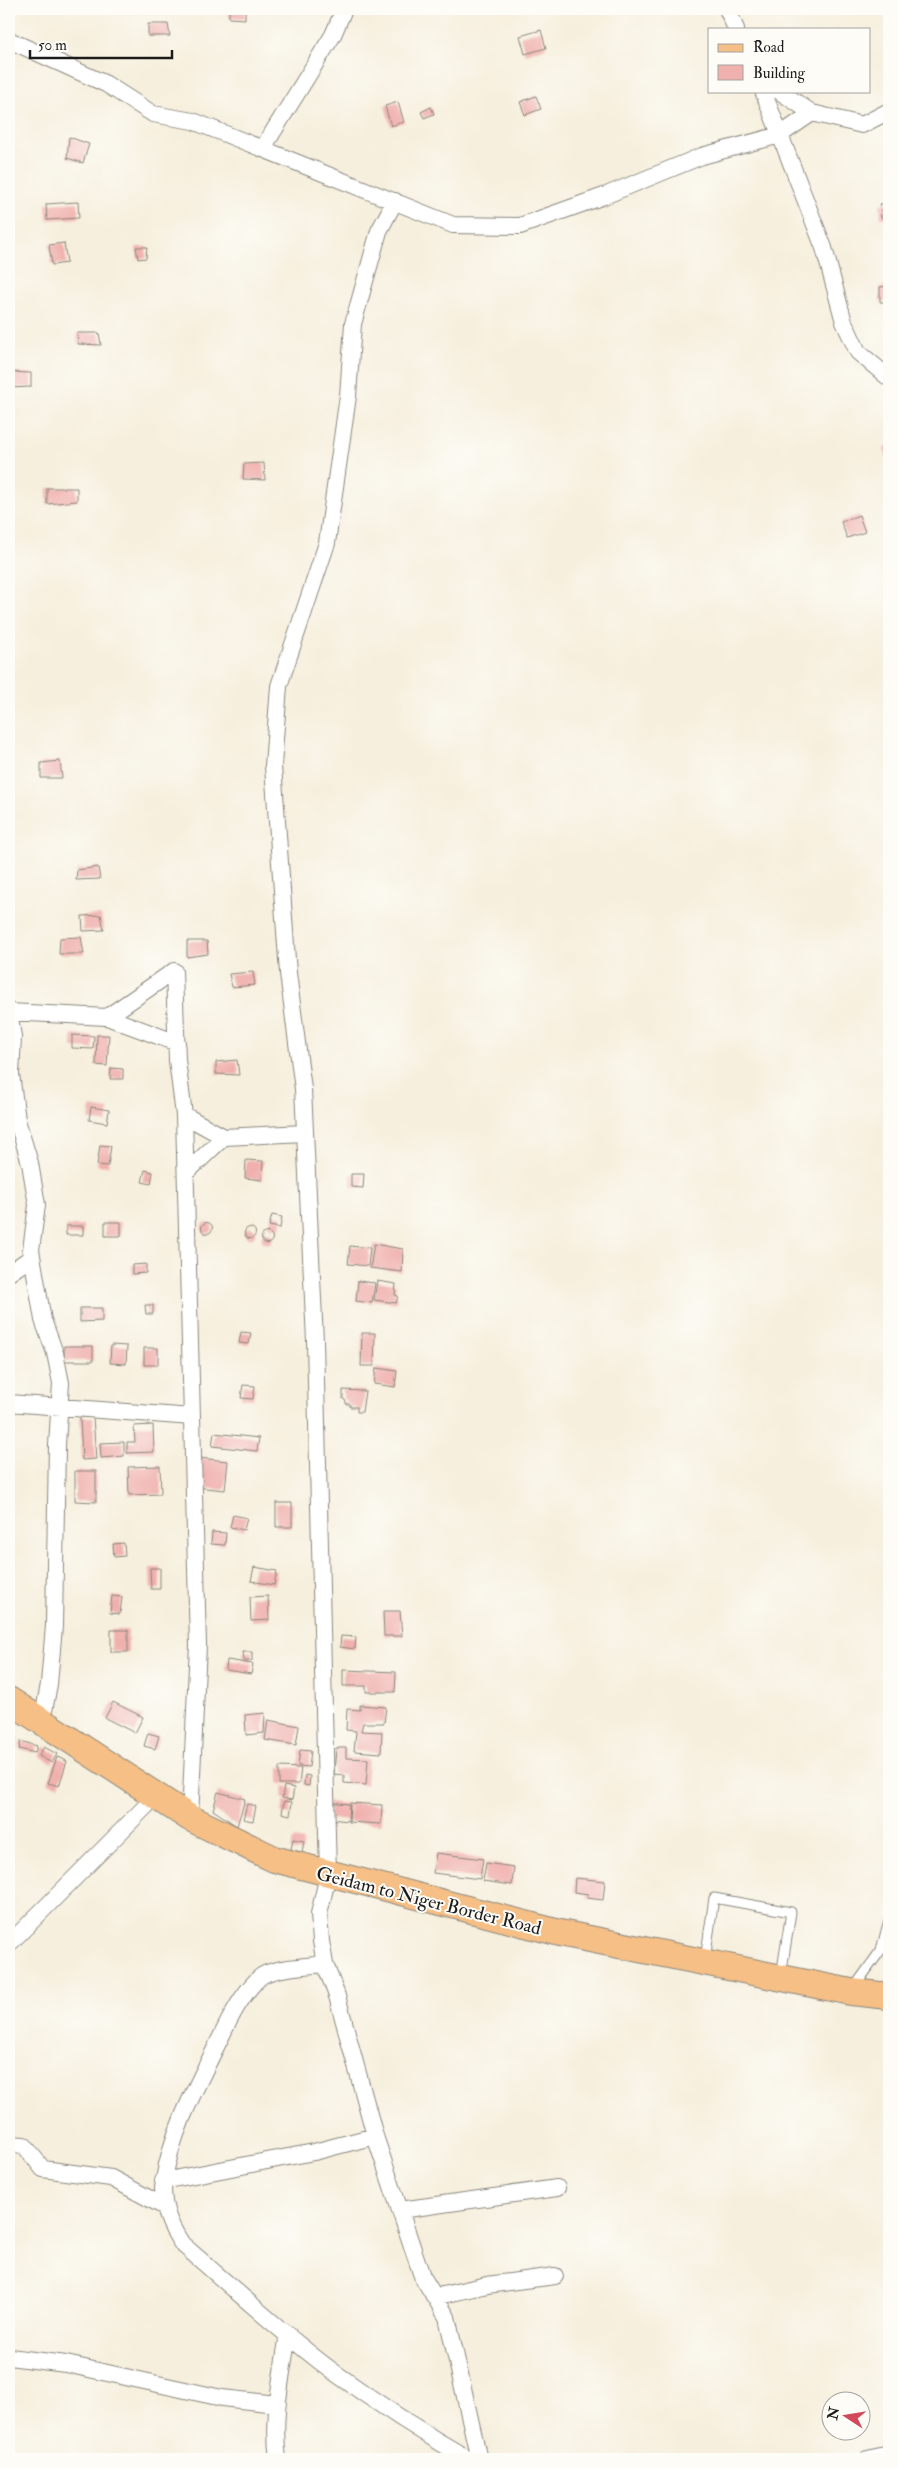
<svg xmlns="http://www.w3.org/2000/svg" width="898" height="2468" font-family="'IM FELL Double Pica',serif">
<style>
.building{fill:#f0b0ad}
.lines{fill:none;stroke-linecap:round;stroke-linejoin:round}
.service-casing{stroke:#89867c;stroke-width:11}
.minor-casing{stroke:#89867c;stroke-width:18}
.primary-casing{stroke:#89867c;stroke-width:28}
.service{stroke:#fff;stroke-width:9}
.minor{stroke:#fff;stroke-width:16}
.primary{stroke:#f5bf86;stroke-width:26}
.labels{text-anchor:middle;stroke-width:4;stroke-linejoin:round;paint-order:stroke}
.street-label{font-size:19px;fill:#1c1c1c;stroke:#fdfcf7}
</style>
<rect width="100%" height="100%" fill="#fdfcf7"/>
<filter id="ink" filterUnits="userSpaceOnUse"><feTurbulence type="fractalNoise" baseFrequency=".02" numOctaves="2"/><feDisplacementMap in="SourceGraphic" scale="10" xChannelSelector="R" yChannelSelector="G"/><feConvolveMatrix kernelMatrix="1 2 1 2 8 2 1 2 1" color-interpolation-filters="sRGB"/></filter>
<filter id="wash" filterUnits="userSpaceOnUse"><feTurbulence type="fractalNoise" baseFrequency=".0096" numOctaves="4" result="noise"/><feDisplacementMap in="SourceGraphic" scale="20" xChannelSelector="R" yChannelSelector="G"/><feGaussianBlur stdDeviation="1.12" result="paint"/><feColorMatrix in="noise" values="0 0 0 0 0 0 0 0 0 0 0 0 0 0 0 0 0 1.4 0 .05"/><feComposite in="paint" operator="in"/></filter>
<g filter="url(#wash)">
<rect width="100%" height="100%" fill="#f6efdd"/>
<g id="blocks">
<path class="building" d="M229,9H245V19L229,18Z
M148,24H168L170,36H148Z
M541,30L546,48L525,54L520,36Z
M536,96L541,109L525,115L520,102Z
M398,102L404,122L391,126L385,106Z
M431,107L434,114L424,118L421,112Z
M69,137L89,144L83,163L67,158Z
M78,202L79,218L47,220L46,204Z
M889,203V218H881L880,204Z
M64,243L67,263L52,265L49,245Z
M136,247H147L146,258L138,259Z
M889,286V302H880V287Z
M77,333H99L101,345L78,344Z
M9,372L31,373V387L9,388Z
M889,447V464L884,448Z
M264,463L265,480L243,479L244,464Z
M47,488H77V501L47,504Z
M859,515L865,532L847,538L841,522Z
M60,761L62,778H41V763Z
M98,867L100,879L76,880L77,870Z
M101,915L104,930L83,931L82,916Z
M81,937L84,954H59L60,938Z
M187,941H207L208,954L187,957Z
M253,972L255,985L232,987L229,974Z
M72,1035L94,1036L93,1049L72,1048Z
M97,1035H109L107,1066L96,1065Z
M237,1060L239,1075L216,1074V1062Z
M111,1068L123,1069V1079H110Z
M91,1107L109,1110L107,1123L89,1120Z
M100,1145L111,1146L108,1166L97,1165Z
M246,1160L263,1161L262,1180L245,1178Z
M145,1170L153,1172L151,1184L142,1182Z
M351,1174H364L363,1188L351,1187Z
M272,1215L282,1217L280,1228L269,1226Z
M105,1222H121V1236H105Z
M201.5 1228a5.5 5.5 0 1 1 11 0a5.5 5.5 0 1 1-11 0Z
M66,1226H83V1235H66Z
M244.5 1233a5.5 5.5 0 1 1 11 0a5.5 5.5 0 1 1-11 0Z
M261.5 1238a5.5 5.5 0 1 1 11 0a5.5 5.5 0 1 1-11 0Z
M374,1244L403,1249L402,1272L370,1268Z
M350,1246L370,1248L368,1266L348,1264Z
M146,1264V1273L132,1274V1265Z
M358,1281L375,1283L372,1303L356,1301Z
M377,1281L396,1284L395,1295L398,1296L396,1303L374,1300Z
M145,1305H153V1314H146Z
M80,1308H102V1321L80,1322Z
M241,1332L251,1333L249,1344L239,1343Z
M362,1333H375L374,1366H361Z
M111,1345L127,1346L126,1364L110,1363Z
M64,1346H93V1361H64Z
M144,1348H158V1365H144Z
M376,1368L397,1371L395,1387L374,1384Z
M243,1385L255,1386L253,1399L241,1398Z
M343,1390L365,1391L362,1412H357V1407H350V1404H346V1401L343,1399Z
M80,1417H93L96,1459L82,1460Z
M153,1425L154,1452L127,1453V1442H135L134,1426Z
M214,1433L259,1438L257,1451L212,1446Z
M124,1442V1456L101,1458L100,1443Z
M198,1458L228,1461L225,1490L195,1487Z
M160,1466L161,1494L129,1495L128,1467Z
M75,1471H96V1502L75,1501Z
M276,1503H292V1527H276Z
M233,1515L247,1518L244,1530L230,1527Z
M212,1532L226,1533L225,1545L211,1544Z
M124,1543L125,1556L114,1557L113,1544Z
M254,1567L277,1571L274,1585L251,1581Z
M150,1568H160V1589H151Z
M112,1596L122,1597L120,1614L110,1613Z
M268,1596L269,1620L251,1621L250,1597Z
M383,1611H400L402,1636H384Z
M111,1630H128V1652H111Z
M341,1636L356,1637L355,1649L340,1647Z
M243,1652H252V1661H244Z
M227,1660L253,1664L251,1674L226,1670Z
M343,1670L396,1672L395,1692H366V1686H343Z
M113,1702L143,1717L135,1733L105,1718Z
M360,1705L386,1707L384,1723H363L361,1731L382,1732L381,1753L354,1751L356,1731L346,1730L347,1709L360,1710Z
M265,1713L264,1733L246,1735L245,1715Z
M268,1720L299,1726L296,1745L265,1740Z
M148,1733L159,1736L155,1749L144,1746Z
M9,1737L16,1738L13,1751L9,1750Z
M21,1741L37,1746L35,1753L19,1749Z
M44,1747L57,1754L52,1763L39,1756Z
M336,1748H346V1758L368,1759L366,1785L344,1783V1775L334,1774Z
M300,1750L311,1751L309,1767L298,1766Z
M57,1757L67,1761L59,1786L48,1783Z
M279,1767L301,1768L299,1784H279Z
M305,1775L310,1776L309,1786L304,1785Z
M284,1786L294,1788L292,1800L282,1798Z
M218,1792L245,1799L237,1826L213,1810Z
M284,1801L292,1802L290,1815L282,1813Z
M328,1802L349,1804L348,1821L331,1819Z
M350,1803L382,1805L381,1824L349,1822Z
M247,1804L256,1806L253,1821L243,1819Z
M293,1839L304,1841L302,1852L291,1850Z
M436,1853L483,1859L480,1879L433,1873Z
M486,1863L514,1867L512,1885L483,1881Z
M575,1878L605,1881L603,1900L587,1898L588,1894L574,1892Z"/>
</g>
</g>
<g filter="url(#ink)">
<use href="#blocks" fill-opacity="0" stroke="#89867c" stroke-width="1"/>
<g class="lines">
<g class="service-casing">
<path id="service" d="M705,1960L714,1898L791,1912L781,1976
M853,1989L881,1950L889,1920"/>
</g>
<g class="minor-casing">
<path id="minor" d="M727,9L736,29
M9,40L106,84L153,114L193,121L453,225L520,226L604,196L702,156L780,135L812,113
M763,91L824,248L844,322L858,352L889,378
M779,91L812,113L862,125L889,111
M263,148L333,35L344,9
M395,201L379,231L353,324L348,396L327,543L279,686L273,766L288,973L303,1089L315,1341L328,1875L319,1914L321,1941L325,1964L337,1996L375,2136L422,2276L447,2317L479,2459
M174,971L177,1060L184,1115L198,1645L190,1818
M9,1011L13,1037L11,1074L17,1120L30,1163L37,1205L31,1250L43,1320L55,1353L61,1383L57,1445L54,1626L49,1684L42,1722
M9,1012L107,1017L177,1043
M107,1017L174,971
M184,1115L224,1137L305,1133
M186,1173L224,1137
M9,1273L32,1257
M9,1403L192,1417
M9,1944L156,1796
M325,1964C309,1966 270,1967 259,1978C238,1998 226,2027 213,2053C193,2093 171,2135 164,2180C160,2203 170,2226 182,2244C231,2286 279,2331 331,2370C375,2402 421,2432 468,2459
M9,2144L24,2145L43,2169L111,2178L165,2207
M163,2181L314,2152L375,2136
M400,2210L557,2188
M434,2297L487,2285L555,2276
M9,2357L66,2364L222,2398L277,2404
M278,2459C272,2417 282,2376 288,2334
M868,2459L889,2454"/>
</g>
<g class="primary-casing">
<path id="primary" d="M9,1700L190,1818L274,1859L560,1933L851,1992L889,1996"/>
</g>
<use href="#service" class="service"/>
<use href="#minor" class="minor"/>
<use href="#primary" class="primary"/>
</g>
</g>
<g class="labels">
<g class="street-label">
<text transform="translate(429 1900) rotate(14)" y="7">Geidam to Niger Border Road</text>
</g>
</g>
<rect width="898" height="2468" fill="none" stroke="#fdfcf7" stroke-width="30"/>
<rect x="708" y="28" width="162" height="65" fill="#fdfcf7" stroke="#a3a29f"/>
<rect x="718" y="44" width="25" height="8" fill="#f5bf86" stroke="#a3a29f"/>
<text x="753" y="52" font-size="15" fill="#1c1c1c">Road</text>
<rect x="718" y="65" width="25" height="15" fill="#f0b0ad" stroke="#a3a29f"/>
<text x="753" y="78" font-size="15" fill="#1c1c1c">Building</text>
<g transform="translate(846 2416) rotate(282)"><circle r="24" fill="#fdfcf7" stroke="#a3a29f"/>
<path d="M0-4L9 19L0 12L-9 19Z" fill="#d1495b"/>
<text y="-8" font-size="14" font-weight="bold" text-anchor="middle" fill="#1c1c1c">N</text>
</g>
<path d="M30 50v8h142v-8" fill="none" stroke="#1c1c1c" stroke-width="2.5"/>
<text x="38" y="50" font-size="15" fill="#1c1c1c" stroke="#fdfcf7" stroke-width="4" paint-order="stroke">50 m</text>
</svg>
